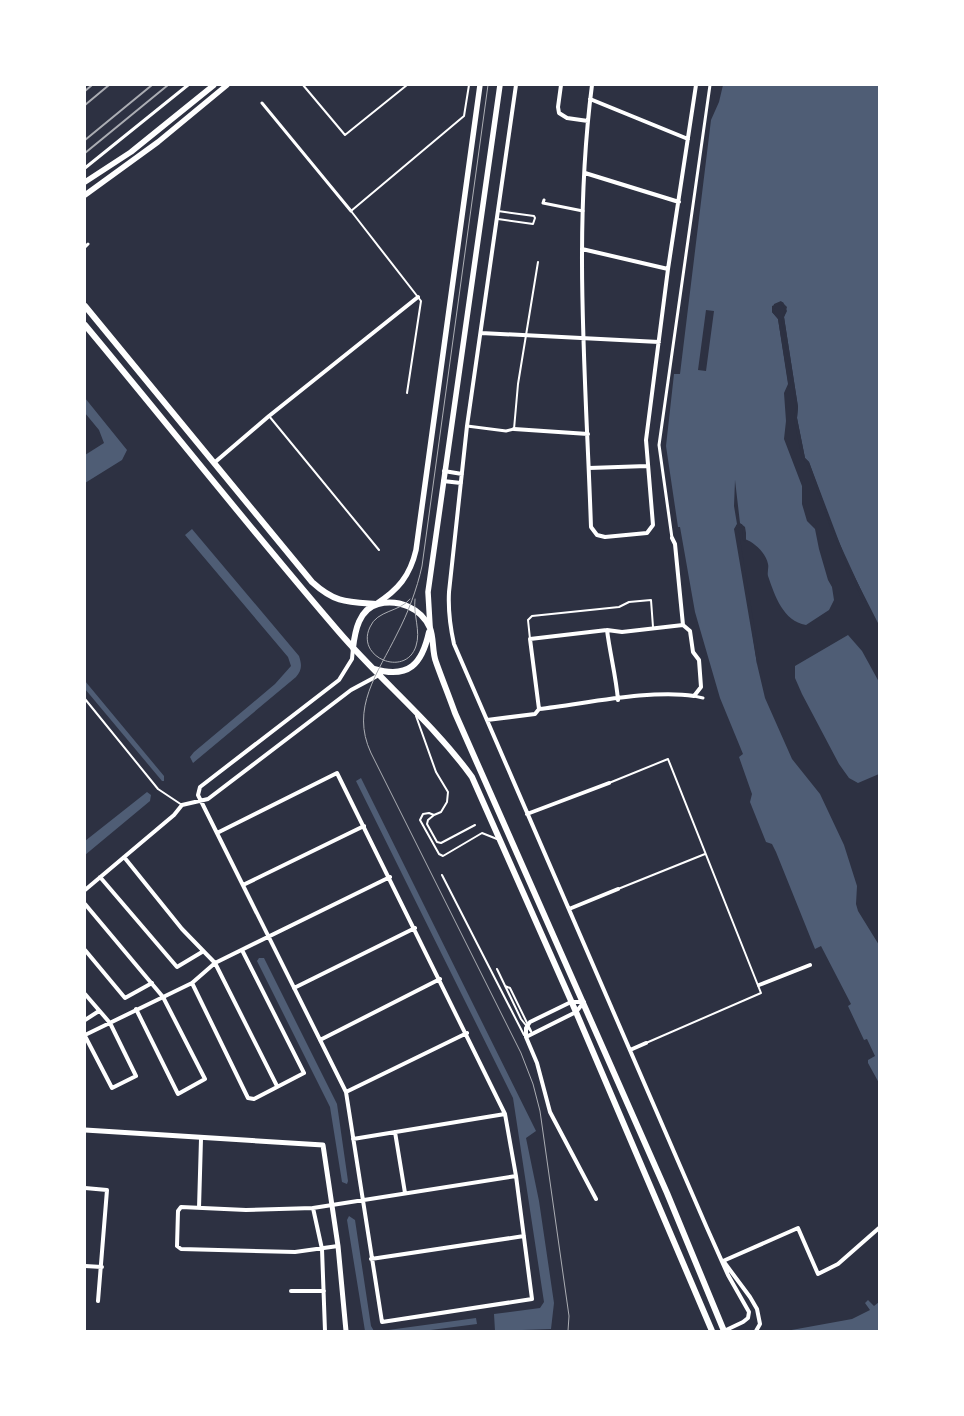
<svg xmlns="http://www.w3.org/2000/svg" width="964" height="1416" font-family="'Roboto Condensed',sans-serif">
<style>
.water{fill:#4f5d75}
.pier{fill:#2d3142}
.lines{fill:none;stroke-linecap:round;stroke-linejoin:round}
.service{stroke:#fff;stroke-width:2}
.pedestrian{stroke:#fff;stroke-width:3}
.minor{stroke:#fff;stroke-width:4}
.tertiary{stroke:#fff;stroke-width:5}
.secondary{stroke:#fff;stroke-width:5.5}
.primary{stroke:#fff;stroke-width:6}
.tram{stroke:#abadb3;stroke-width:1}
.rail{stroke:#abadb3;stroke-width:2}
</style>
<rect width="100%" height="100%" fill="#2d3142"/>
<path class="water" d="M723,85H879V625L846,560L809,462L805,458L797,418L798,407L784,317L787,311L783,302L772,306V312L778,319L788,384L784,393L786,421L784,439L802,486V504L807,521L815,529L819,549L828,580L832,587L834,600L829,610L806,625C783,621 775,596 768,576C767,572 769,568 768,564C766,553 755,543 745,539L742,524L736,525L757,664L765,698L792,759L820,794L844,845L857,886L856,904L858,911L879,945V1083L868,1063V1060L875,1056L867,1039L864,1040L848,1006L851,1004L821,946L815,949L776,852L772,844L766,842L750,802L752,794L739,757L743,754L720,698L695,612L680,527H678L666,446L674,374H680L711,120L719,102Z
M85,398L127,450L122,460L85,483V455L104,443L99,430L85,413Z
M192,529L299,656C302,665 302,670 296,677L193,763L190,757L194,752L275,684L291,666L288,657L185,535Z
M848,635L862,651L879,682V774L858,783L849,778L839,764L802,694L795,678V666Z
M85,681L164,776V781H162L85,689Z
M361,778L536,1131L526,1138L539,1201L554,1303L551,1329L495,1331L494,1314L540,1308L544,1302L513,1098L356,781Z
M147,792L151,795L150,801L85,855V841Z
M259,958H264L337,1104L348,1181L347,1184L342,1182L330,1107L257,961Z
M349,1216L355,1220L371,1326L374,1331H365L347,1220Z
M868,1300L874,1306L879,1302V1331H786L852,1319L870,1310L865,1303Z
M476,1318L477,1324L423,1331H381Z"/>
<path class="pier" d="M781,301L787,307L784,317L798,407L797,418L805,458L809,462L833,529L866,601L863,602L831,529L807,463L802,459L794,419L796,407L782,318L785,310L783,306L780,304L776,305L774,312L781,319L791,384L789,388L778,319L772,312L774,304Z
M706,310L714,311L706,371L698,370Z
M735,480L740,523L745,527L746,533V542L743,540L742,528L738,527L757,643L759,662L757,664L734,529L737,524L734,506Z"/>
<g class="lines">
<path class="service" d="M303,85L345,135L407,85
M498,211L534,216L535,218L533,224L498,219
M407,393L421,301L351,211L464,116L469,85
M269,416L379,550
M514,429L518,384L538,262
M530,639L528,620L532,616L619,607L629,602L651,600L653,627
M85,699L158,789L182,805
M416,716L436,772L448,792L447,802L441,812L434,815L429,813L423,814L420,820L439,854L443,856L482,833L497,839
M609,783L668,759L761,993L646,1043
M434,815L428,820L427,824L437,842L441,843L475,825
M442,875L524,1035
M618,889L705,854
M497,969L521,1019L532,1033
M505,986L510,988L531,1031"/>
<path class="pedestrian" d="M262,103L351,211
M85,168L188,85
M544,200L543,203L583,211
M85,247L88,244
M467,426L506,431L514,429
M672,538L659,445L710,85
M694,696L703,698"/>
<path class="minor" d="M516,85L467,426L449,592C448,610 450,626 454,644L707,1228L728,1275L749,1312L748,1318L743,1322L724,1331
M561,85L558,107L559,113L567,118L588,121
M592,85C573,231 586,381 591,527L597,535L605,537L647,533L653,525L646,440L668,269L696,85
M590,99L688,139
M585,173L679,202
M582,249L668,269
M481,333L659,342
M514,429L588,434
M214,463L269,416L418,297
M589,468L647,466
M444,471L462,474
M443,481L461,483
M672,538L675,544L683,625
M607,630C610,654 616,676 618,700
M487,720L535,714L539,709C584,704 651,689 694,696L701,687L699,660L693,652L690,631L683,625L622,632L607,630L530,639L539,709
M527,814L609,783
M217,833L337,773L505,1114L516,1176L532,1299L382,1322L346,1092L198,795L200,787L339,680L352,659L353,648
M124,857L182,929L215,963L277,1086
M100,877L177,967L202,952
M243,885L364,826
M85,890L174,815L182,805L208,799L351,690L379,675
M85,904L163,997L205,1079L178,1094L136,1009
M569,909L618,889
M85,950L125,998L152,983
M192,983L248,1098L254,1099L304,1073L242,950
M759,985L810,965
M294,988L415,928
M85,994L110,1023L136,1076L112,1088L85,1036
M582,1002H571L530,1022L526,1028V1037L537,1063L550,1112L596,1199
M85,1020L99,1011
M85,1035L192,983L215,963L390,877
M526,1037L576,1012L584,1002
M320,1040L440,979
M630,1050L646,1043
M346,1092L467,1033
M395,1132L405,1193
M353,1139L505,1114
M85,1188L107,1190L98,1301
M199,1208L201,1139
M313,1208L322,1249L325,1331
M338,1246L295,1252L181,1249L177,1246L178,1211L181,1207L246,1210L313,1208L516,1176
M371,1259L524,1236
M723,1261L798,1228L818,1274L838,1264L879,1228
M724,1262L750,1297L757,1309L760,1324L756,1331
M85,1266L102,1267
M291,1291H324"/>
<path class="tertiary" d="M85,1130L323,1145L338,1246L346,1331"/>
<path class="secondary" d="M85,182L131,152L214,85
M85,195L158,142L227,85
M376,604C398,590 410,576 416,550L480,85
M430,626L428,592L500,85"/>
<path class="primary" d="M85,306L312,582C335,603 347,602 376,604
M85,325C170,427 252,531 339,632C382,682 433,723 472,777L576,1012L712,1331
M353,648C355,631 359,609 378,604C399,599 421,608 430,628C434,638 432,652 436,662C442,679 449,696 455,713L667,1193L724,1331
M374,669C409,679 422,664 429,632"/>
<path class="tram" d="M488,85L422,566C417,589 408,613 397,634C378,673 350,708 371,753L521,1053L533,1084L540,1111L569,1316L568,1331
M410,599C400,612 377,610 370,627C355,658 406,678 416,646C421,631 413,615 415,599"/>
<path class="rail" d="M85,91L92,85
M85,105L109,85
M85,140L152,85
M85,153L168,85"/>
</g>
<rect width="964" height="1416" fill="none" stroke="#ffffff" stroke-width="172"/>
</svg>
